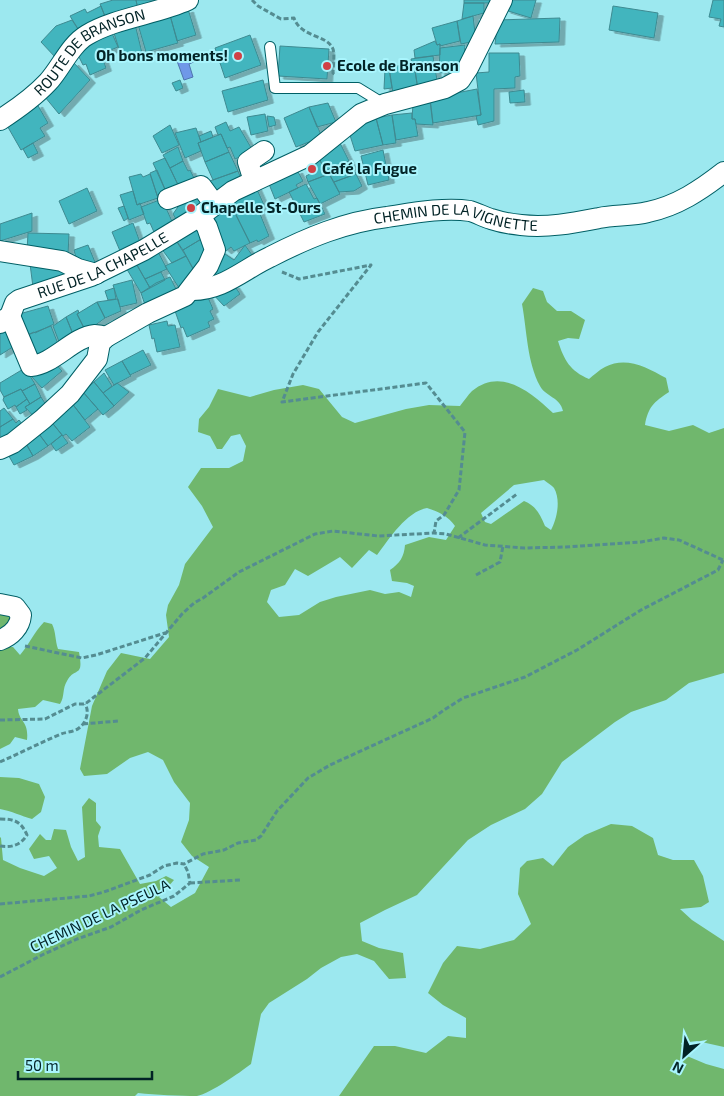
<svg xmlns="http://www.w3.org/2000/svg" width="724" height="1096" font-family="'Exo 2',sans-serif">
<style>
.forest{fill:#70b76d;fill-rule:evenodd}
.water{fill:#6f98e8;stroke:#4e75ae}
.building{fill:#42b5be;stroke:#3e8a91;filter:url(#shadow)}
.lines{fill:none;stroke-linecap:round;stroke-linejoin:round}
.lane-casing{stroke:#005f65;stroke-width:12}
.street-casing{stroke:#005f65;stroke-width:22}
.path{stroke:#548c91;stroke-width:3;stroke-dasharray:5 2.5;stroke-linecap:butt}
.lane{stroke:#fff;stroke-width:10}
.street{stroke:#fff;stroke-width:20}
.poi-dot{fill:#d04145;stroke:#a9f5fd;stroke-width:2}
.labels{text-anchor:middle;stroke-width:4;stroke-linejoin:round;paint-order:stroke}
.street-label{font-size:15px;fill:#022326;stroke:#a9f5fd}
.poi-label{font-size:15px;font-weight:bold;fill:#022326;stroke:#a9f5fd;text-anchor:start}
</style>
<defs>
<filter id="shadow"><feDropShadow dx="5.5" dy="3" stdDeviation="0" flood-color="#0004"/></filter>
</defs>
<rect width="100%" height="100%" fill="#9ce8ef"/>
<path class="forest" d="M533,288L543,291L547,302L557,311H571L585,320L579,339L568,338L558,341C564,360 570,371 589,379C594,375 599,370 605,367C626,356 646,367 666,378L669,392C654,402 648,407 645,425L669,431L693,425L709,433L724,428V673L689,683L666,700L631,712L615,722L562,762L542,794L525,809L491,825L468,840L417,895L385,910L360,923L362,941L379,948L403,953L406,978L389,979L374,961L357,954L341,957L321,968L307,979L269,1003L261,1014L251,1064C239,1073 211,1093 197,1096C180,1096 156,1095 138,1093L135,1096H0V837L1,838L3,860L20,868L44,876L57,868L49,856L34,859L29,849L40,834L46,840H51L54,829L66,830L71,847L78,861L85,857L82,807L89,798L96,803V821L101,827L98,836L99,847L120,849L140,884L156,881L166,876L174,880L159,897L171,907L195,893L209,867L192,856L181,842L189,820L190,803L174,782L163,760L148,752L130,758L107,774L84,776L80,769L92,706L107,671L121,653L150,659L169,637L166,615L168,605L179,585L185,564L213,527L202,506L188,487L201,468H229L243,461L246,446L240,434L231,436L222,449H217L210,436L198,432L199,419L209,407L218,389L250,397L274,390L303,385L319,389L342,417L355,423L406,409L429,405L460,406C464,401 468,395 472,391C501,367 531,392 553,413L563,411C560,397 546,397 540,386C527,362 527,331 522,304ZM544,480C547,483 552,485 554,488C561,500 557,519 551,530L545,526C540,514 536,506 524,501L491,524L485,522L481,513L514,485ZM427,508C439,512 448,516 455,526L446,540L429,537L405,545C404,557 400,563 390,570L392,581L407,583L414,586L411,597L399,592L385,594L370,590L336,597L320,602L299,615L279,617L267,602L271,590L285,585L295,569L308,576L340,557L352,568L369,550L377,555C390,538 406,512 427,508Z
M0,608L16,620L5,647H13L20,655C29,645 34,632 44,622L52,624C56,632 55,640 58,649L79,652C84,679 75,666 67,681C62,689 65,696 60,704L43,700L35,707L18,709C19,722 29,721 27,740L15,737L10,744L0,749Z
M0,777L19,778L39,784L45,797L41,812L32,819C21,816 12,811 0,809Z
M611,824L632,826L653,838L658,855L673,860H694L703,876L709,902L701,907L680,909L692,920L724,941V1047L697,1041L681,1043L687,1056L706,1064L724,1069V1096H339L374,1046H395L426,1053L448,1036L466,1038V1018L443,1005L428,993L443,963L457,946L480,949L514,940L531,924L518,894L520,868L527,861L543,858L553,866L568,847L585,835Z"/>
<path class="water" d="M194,55L196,61L189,64L193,77L184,80L177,61Z"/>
<path class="building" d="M113,0H136L138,10L106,19L100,4Z
M136,0H160L138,10Z
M464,0H491V3H464Z
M508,0H536L531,18L505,10Z
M713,0H724V27L719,26L721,19L709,17Z
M464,3H484V13L462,19Z
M101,6L106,19L80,32L70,16L85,9L87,13Z
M613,6L658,13L654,38L609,30Z
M188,9L196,35L177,41L170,15Z
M169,12L178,43L146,52L137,21Z
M473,16L476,41L461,44L457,21Z
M560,18L559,42L495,44L498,20Z
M72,20L80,32L56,58L41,42L56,26Z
M457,21L460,41L440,46V44L437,45L432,28Z
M135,24L142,53L124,59L122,52H120L113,30Z
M111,31L118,47L101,54L106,68L90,75L86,64L83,65L77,53Z
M250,35L261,65L225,78L215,48Z
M435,41L437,45L440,44V55L415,58L414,50Z
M465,45L463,71L439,73L440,48Z
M280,46L329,49L327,79L278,76Z
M489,53H519L520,76L515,77V88L494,89V121L478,125L476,116L481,115L476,73L489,72Z
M433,56L438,86L418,90L414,64H412L411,59Z
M73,62L90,80L59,114L45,97Z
M414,64L418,90L393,93L389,67Z
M385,69H389L392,88L384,89Z
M180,80L183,88L176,91L172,83Z
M263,80L268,100L228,112L222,91Z
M477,89L481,115L433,123L430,98Z
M524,90L525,102L510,103L509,92Z
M430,101L433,125L416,124L415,119H412L413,104Z
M328,103L336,122L317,127L309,107Z
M37,104L48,123L40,128L45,136L21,150L5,122Z
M309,107L322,137L296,147L284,118Z
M412,113V119H415L418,136L396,140L392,115Z
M265,114L268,131L251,135L247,117Z
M392,115L396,143L383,145L376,118Z
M267,116L274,117L276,125L269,127Z
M376,118L383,145L355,151L348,129Z
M226,122L230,131L239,127L253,151L235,159L230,147L227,148L221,134L218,135L215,127Z
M170,125L179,145L162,153L153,136Z
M196,128L201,142L198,143L201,151L185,158L175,133Z
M211,131L213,137L201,142L199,136Z
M221,134L229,152L205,162L198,143Z
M339,141L349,161L325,171L319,158Z
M33,143L38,153L28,158L23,149Z
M178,147L183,161L170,168L163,155Z
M383,150L389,180L368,185L361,156Z
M229,152L238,171L213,180L205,162Z
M165,158L180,189L167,194L153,163Z
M319,158L325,171L327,170L329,174L308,182L306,176L310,174L306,165Z
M183,161L188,171L190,170L197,184L181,191L170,168Z
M349,161L356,174L334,182L327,170Z
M157,170L167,194L158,198L150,173Z
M297,170L303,181L296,185L298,188L275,199L269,184Z
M238,171L243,184L215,198L207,182Z
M141,174L143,177L150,174L158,198L137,205L129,177Z
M329,174L340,194L320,204L308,182Z
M356,174L362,186L354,191L339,192L334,182Z
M306,184L314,199L317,198L325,214L304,222L289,192Z
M256,187L264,205L258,209L269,236L258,242L257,240L250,243L230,203Z
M87,188L97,211L69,224L59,201Z
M199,190L209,203L178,223L173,214L180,204Z
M133,191L137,205L140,203L144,214L129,220L120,195Z
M162,199L175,228L157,239L150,223L147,224L141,207Z
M230,203L250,243L234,251L231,247L226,251L215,241L209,215Z
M124,206L128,218L124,221L118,208Z
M32,213V231L0,241V224Z
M199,222L203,238L183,250L173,236Z
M133,223L142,248L123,258L112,232Z
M28,233L69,234L68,255L27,251Z
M173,236L186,256L172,263L158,244Z
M203,238L210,255L197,276L183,250Z
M88,245L97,267L78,266L74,250Z
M245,245L252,255L244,264L221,280L210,268L219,250L234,260Z
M155,246L167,269L145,279L133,258Z
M186,256L197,276L179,288L165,266Z
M134,260L150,288L141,293L125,266Z
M30,264L64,266L66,280L33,287Z
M161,272L165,280L150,288L145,279Z
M170,277L179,295L146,308L141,293L156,283Z
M132,280L137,303L120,307L113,285Z
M234,285L240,294L224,306L211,292Z
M114,288L116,299L108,300L105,291Z
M207,295L213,309L210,311L214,319L208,322L210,327L187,337L183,327L181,328L174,308Z
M118,299L121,311L105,318L97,302Z
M97,302L105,318L86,332L77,314Z
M48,306L54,324L35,333L34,332L20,338L12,316Z
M78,310L79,313L77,314L86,332L75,339L66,317Z
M66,317L75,339L61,347L53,326Z
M167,321L168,326L175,325L180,347L157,352L154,338L152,339L149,325Z
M0,324L16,345L0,355Z
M51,326L60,349L32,365L20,338Z
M143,350L151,365L130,375L122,361Z
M53,361L62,371L42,388L31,376Z
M122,361L131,376L114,385L105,370Z
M25,368L35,384L22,391L21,389L4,397L0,390V383Z
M104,373L112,386L103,393L94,382Z
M94,382L114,406L103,415L83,392Z
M117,383L129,392L114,406L103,393Z
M35,384L41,397L30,404L22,391Z
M21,389L27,399L16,407L15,405L8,409L3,400L4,397Z
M83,392L98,409L85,420L71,402Z
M41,397L48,408L36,419L25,407Z
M27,399L30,404L25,407L27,410L20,414L16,407Z
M71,402L90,427L72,441L66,434L63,436L49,419Z
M4,408L13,419L0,427V411Z
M13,419L16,423L19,420L26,429L4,443L0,435V427Z
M50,420L62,435L48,446L36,430Z
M36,430L48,446L33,456L24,440Z
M62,435L68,443L56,451L51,444Z
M24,440L33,456L14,465L6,451Z"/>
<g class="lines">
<g class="lane-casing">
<path id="lane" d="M270,47L275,88H358L384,104"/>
</g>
<g class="street-casing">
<g id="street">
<path id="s1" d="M0,120C17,109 34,97 48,82C61,68 70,45 87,35C115,18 157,14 188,0"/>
<path d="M254,181L248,162L264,151"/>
<path d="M168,199L201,186L215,205"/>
<path d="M0,251L62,261L78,269L96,274"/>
<path id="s2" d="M191,290C222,291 244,269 270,257C307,238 345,222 387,217C413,213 444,207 470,211C477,213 484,217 491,219C500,222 511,224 521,225C548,228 573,223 599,218C615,215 632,216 648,212C677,206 701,190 724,172"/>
<path d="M10,316L31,366C54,364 73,337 95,335C98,335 103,336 106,337"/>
<path id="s3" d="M0,323L10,316L15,303L19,300L91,276L144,250L200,216L233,191L310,155L361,114L385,104L445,88L460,80L468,68L502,0"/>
<path d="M0,449L13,443L43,419L70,394L97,359L100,343L106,337L148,313L185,296L208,266L215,250L207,227L200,216"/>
<path d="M0,604L15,607L21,615C20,627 11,636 0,640"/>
</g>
</g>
<path class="path" d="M252,0L258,6L281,19L294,18C301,38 327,34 333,49C335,56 333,66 333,73L336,75
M282,272L299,279L371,265L318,332L293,374L282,402L426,383L465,432L459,490L444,515L436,521L434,533
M458,538L517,494
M476,575L500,562L503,546
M25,646L82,658L96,655L168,632
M0,720L45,719L75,704H85L145,658L182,614L194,603L203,598L239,572L315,534L333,531L378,536L434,533L446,534L485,545L524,548L566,547L641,542L664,538L679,540L723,560
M83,724L118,721
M0,762C20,753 40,743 61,734C66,732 74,732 79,728C86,723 90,712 85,704
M0,819C14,819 21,821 27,835C21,845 11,848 0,846
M190,883L240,880
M0,904L89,896L104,892L150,875L164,866L177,863L184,864L203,854L224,850L238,843L256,840L261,836L277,811L308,778L330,765L433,718L444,710L463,698L525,677L577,650L641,610L718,570L723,560
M0,977L42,955L77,939L111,927L141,910L174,896L190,883L188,872L184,864"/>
<use href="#lane" class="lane"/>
<use href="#street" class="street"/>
</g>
<g class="poi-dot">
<circle cx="238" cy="56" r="5"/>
<circle cx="327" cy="66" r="5"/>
<circle cx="312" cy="169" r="5"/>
<circle cx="191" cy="208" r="5"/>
</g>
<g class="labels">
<g class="street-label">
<text dy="5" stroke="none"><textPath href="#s1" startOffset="115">ROUTE DE BRANSON</textPath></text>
<text dy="5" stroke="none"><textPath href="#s2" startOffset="281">CHEMIN DE LA VIGNETTE</textPath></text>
<text dy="5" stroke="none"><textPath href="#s3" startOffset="122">RUE DE LA CHAPELLE</textPath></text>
<text transform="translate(100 916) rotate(-25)" y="5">CHEMIN DE LA PSEULA</text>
</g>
<g class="poi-label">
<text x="228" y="61" text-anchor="end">Oh bons moments!</text>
<text x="337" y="71">Ecole de Branson</text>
<text x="322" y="174">Café la Fugue</text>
<text x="201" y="213">Chapelle St-Ours</text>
</g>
</g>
<g transform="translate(684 1056) rotate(207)" stroke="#a9f5fd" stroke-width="4" paint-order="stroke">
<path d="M0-4L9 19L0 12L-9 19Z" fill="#022326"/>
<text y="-8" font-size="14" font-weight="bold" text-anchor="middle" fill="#022326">N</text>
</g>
<path d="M18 1071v8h134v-8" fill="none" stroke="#022326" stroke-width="2.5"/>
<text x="25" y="1071" font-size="15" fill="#022326" stroke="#a9f5fd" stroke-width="4" paint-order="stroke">50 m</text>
</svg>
